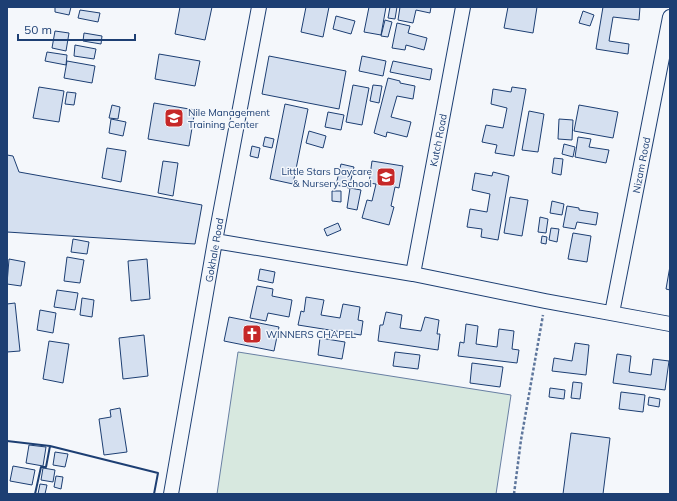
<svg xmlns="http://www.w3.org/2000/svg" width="677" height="501" font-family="Mulish,sans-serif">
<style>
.green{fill:#d7e8df;stroke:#687fa3}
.building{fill:#d5e0f0;stroke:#1d3f73}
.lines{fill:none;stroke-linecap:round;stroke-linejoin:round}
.street-casing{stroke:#1d3f73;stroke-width:16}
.path{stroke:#5e769c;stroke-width:2.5;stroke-dasharray:3 2;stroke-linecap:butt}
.street{stroke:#f4f7fb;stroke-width:14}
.wall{stroke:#1d3f73;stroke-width:2}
.labels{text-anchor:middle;stroke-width:3;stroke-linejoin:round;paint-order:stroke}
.poi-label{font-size:10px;fill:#1d3f73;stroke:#f4f7fb;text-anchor:start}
.street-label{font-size:10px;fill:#1d3f73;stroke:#f4f7fb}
</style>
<rect width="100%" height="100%" fill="#f4f7fb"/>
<path class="green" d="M238,352L511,395L496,494H217Z"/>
<path class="building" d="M55,7H71L69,15L55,12Z
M180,7H212L205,40L175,34Z
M306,7H329L323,37L301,32Z
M369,7H386L381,35L364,32Z
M390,7H397L395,19L388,18Z
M400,7H431L430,13L416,10L413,23L398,20Z
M508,7H537L533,33L504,28Z
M603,7H640L639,20L613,17L609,41L629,44L628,54L596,49Z
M80,10L100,13L98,22L78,18Z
M583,11L594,15L590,26L579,23Z
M336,16L355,21L351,34L333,29Z
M385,20L392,22L388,37L381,36Z
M397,23L410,26L408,33L427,38L424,50L406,45L405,50L392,48Z
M55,31L69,33L66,51L52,48Z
M84,33L102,36L101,44L83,41Z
M75,45L96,49L94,59L74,56Z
M47,52L67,55L66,65L45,61Z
M159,54L200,61L195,86L155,79Z
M269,56L346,71L339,109L262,94Z
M362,56L386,61L383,76L359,71Z
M67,61L95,66L92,83L64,78Z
M393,61L432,69L430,80L390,72Z
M388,78L400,81V83L415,86L413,99L397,96L391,117L411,122L407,137L387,132L386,137L374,133Z
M353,85L369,88L362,125L346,122Z
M373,85L382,86L379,103L370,101Z
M39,87L64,91L59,122L33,118Z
M512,87L526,89L514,156L495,153L497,145L482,142L486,125L503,128L507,108L491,104L493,89L511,92Z
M67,92L76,93L74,105L65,104Z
M154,103L195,110L189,146L148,139Z
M285,104L308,109L293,184L270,179Z
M112,105L120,107L118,119L109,118Z
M579,105L618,112L613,138L574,131Z
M529,111L544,114L538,152L522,150Z
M328,112L344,115L341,130L325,127Z
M111,119L126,122L123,136L109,133Z
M559,119L573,120L572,140L558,139Z
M309,131L326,136L323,148L306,143Z
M265,137L274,139L272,148L263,146Z
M578,137L591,139L589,147L609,150L606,163L575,157Z
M564,144L575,147L573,157L562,154Z
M252,146L260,148L258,158L250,156Z
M107,148L126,151L121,182L102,178Z
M7,155L13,156L19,172L202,205L195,244L7,232Z
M554,158L563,159L561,175L552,173Z
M163,161L178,163L173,196L158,193Z
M372,161L403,166L399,188L395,187L391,206L394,207L389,225L362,218L367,200L372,201L376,184L369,183Z
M341,164L354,167L349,188L336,185Z
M493,172L509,176L498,240L481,237L482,229L467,227L470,209L487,212L490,194L472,190L475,173L492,176Z
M350,188L361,190L357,210L347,208Z
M332,191H341V202L332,201Z
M510,197L528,200L522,236L504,233Z
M552,201L564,204L562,215L550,213Z
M567,206L579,208V210L598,213L596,225L577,222L575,229L563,227Z
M540,217L548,219L546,233L538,232Z
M338,223L341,230L327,236L324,229Z
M551,228L559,229L557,242L549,240Z
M573,233L591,236L587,262L568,259Z
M542,236L547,237L546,244L541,243Z
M73,239L89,242L87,254L71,252Z
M67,257L84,260L80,283L64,281Z
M9,259L25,262L21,286L7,284Z
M147,259L150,299L131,301L128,261Z
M670,266V290L666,289Z
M260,269L275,272L273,283L258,280Z
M257,286L273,289L272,296L292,300L289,317L268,313L266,321L250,318Z
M57,290L78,293L75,310L54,307Z
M306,297L324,300L321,315L340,318L343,304L360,307L358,320L363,321L361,335L298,325L301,311L304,312Z
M82,298L94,300L92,317L80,315Z
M15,303L20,351L7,352V304Z
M40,310L56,313L53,333L37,330Z
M386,312L402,315L400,328L421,331L425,317L439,320L437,334H440L438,350L378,341L380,325H383Z
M229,317L279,327L274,351L224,341Z
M466,324L478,326L476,344L497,347L499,329L514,331L512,349L519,350L517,363L458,356L460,342L464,343Z
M144,335L148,376L123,379L119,338Z
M320,338L345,342L342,359L318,355Z
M49,341L69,344L63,383L43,379Z
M575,343L589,345L586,375L552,371L554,358L572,361Z
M395,352L420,355L418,369L393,366Z
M617,354L631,356L629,372L651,375L653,359L669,361L665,390L613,383Z
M472,363L503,367L500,387L470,383Z
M573,382L582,383L580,399L571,398Z
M550,388L565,390L564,399L549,397Z
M621,392L645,395L643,412L619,409Z
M649,397L660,399L659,407L648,405Z
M120,408L127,452L104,455L99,419L111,417L110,410Z
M571,433L610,438L603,494H563Z
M29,445L46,447L43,466L26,463Z
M55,452L68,454L65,467L53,465Z
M13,466L35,470L32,485L10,481Z
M43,468L55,470L53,482L41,480Z
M56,476L63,477L61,489L54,487Z
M40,484L47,485L45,494H38Z"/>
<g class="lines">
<g class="street-casing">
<path id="street" d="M215,241L413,274L545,301L670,324
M413,274L463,7
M612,313L670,17
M171,494L215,241L259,7"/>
</g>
<path class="path" d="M514,494L521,440L543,315"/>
<use href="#street" class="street"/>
<path class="wall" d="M7,441L50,446
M35,494L41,467H46L50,446L158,473L154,494"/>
</g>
<defs>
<g id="university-square" transform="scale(1)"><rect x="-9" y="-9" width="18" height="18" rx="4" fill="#c62828" stroke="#f4f7fb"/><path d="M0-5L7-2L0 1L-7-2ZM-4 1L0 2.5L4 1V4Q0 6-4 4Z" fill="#fff"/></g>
<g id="school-square" transform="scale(1)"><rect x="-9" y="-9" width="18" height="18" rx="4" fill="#c62828" stroke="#f4f7fb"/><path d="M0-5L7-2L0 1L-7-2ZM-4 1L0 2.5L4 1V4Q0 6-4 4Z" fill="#fff"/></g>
<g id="church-square" transform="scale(1)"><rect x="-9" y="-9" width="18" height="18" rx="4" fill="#c62828" stroke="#f4f7fb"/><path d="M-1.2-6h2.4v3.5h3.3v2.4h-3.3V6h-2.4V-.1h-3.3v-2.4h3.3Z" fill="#fff"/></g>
</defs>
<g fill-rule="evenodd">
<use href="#university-square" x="174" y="118"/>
<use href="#school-square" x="386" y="177"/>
<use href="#church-square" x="252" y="334"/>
</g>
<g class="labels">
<g class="poi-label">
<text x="188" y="116">Nile Management<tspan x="188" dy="12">Training Center</tspan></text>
<text x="372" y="175" text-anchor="end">Little Stars Daycare<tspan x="372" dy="12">&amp; Nursery School</tspan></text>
<text x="266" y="338">WINNERS CHAPEL</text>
</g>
<g class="street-label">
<text transform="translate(438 140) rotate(-79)" y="4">Kutch Road</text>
<text transform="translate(641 165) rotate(-79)" y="4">Nizam Road</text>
<text transform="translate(214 250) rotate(-80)" y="4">Gokhale Road</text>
</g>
</g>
<rect width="677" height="501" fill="none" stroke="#1d3f73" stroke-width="16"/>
<path d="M18 34v6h117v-6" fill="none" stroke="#1d3f73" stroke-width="2"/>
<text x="24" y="34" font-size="12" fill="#1d3f73" stroke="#f4f7fb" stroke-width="3" paint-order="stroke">50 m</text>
</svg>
